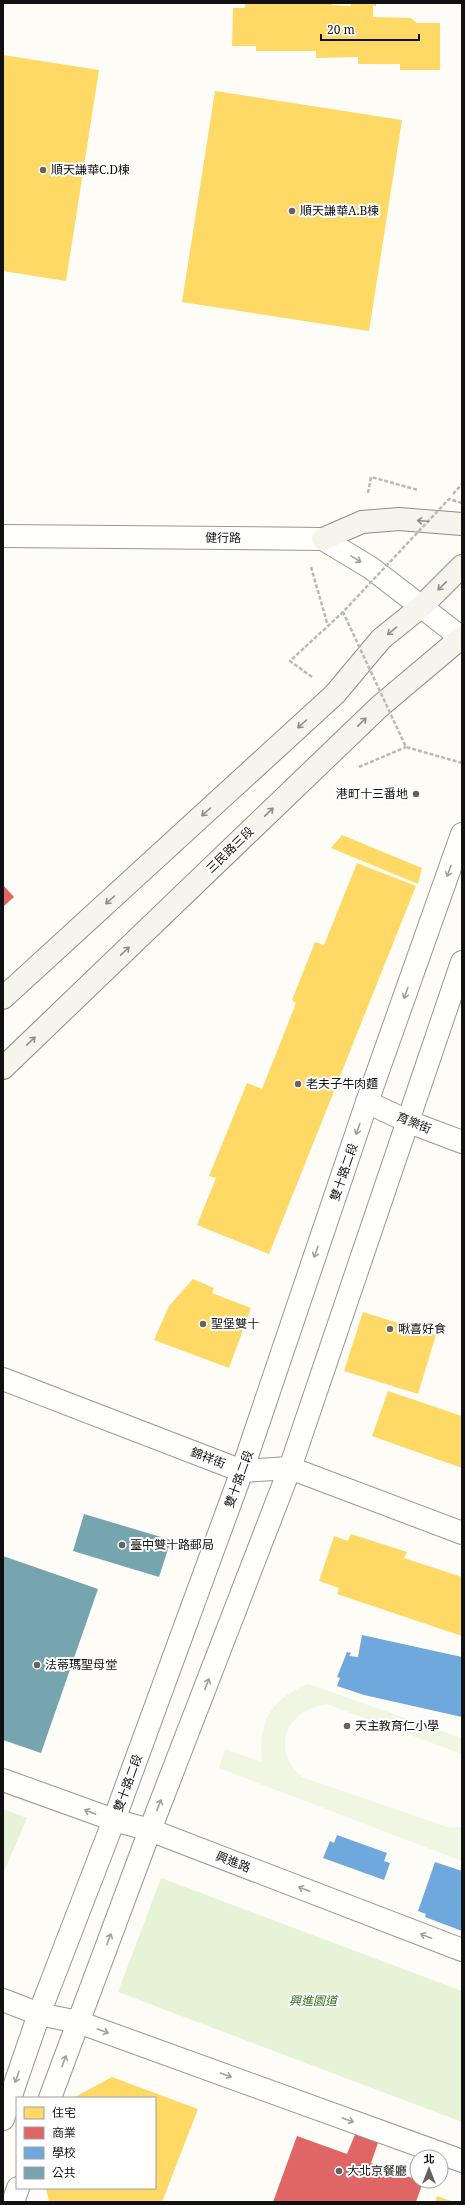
<svg xmlns="http://www.w3.org/2000/svg" width="465" height="2205" font-family="'Noto Serif','Noto Sans TC',serif">
<style>
.green{fill:#e7f3d7}
.pitch{fill:#f0f6e1}
.homes{fill:#ffd966}
.shops{fill:#e06666}
.schools{fill:#6fa8dc}
.public{fill:#76a5af}
.lines{fill:none;stroke-linecap:round;stroke-linejoin:round}
.minor-casing{stroke:#979795;stroke-width:24}
.tertiary-casing{stroke:#979795;stroke-width:24}
.secondary-casing{stroke:#8e8d8b;stroke-width:24}
.path{stroke:#b9b9b8;stroke-width:2.5;stroke-dasharray:4 2;stroke-linecap:butt}
.minor{stroke:#fffffe;stroke-width:22}
.tertiary{stroke:#fffffe;stroke-width:22}
.secondary{stroke:#f6f4eb;stroke-width:22}
.path-bridge{stroke:#b9b9b8;stroke-width:2.5;stroke-dasharray:4 2;stroke-linecap:butt}
.oneway{stroke:#8f8e89}
.oneway2{stroke:#a0a09f}
.poi-dot{fill:#646362;stroke:#fff;stroke-width:1.5}
.labels{text-anchor:middle;stroke-width:4;stroke-linejoin:round;paint-order:stroke}
.poi-label{font-size:12px;fill:#111;stroke:#fff;text-anchor:start}
.street-label{font-size:12px;fill:#111;stroke:#fff}
.park-label{font-size:12px;font-style:italic;fill:#2f6b1f;stroke:#fff}
</style>
<rect width="100%" height="100%" fill="#fdfcf7"/>
<path class="green" d="M3,1809L27,1818L3,1874Z
M161,1878L462,1991V2122L118,1992Z"/>
<path class="pitch" d="M308,1684L462,1738V1754L326,1704C286,1711 270,1748 302,1777L450,1828L462,1827V1861L219,1768L225,1749L262,1762C258,1723 270,1699 308,1684Z"/>
<path class="homes" d="M245,3H329L333,5L351,6V3H376V6H373V17L411,18L417,23H440V70H400V64H358V57L316,58V51H256V46H232L233,8H245Z
M3,55L99,70L66,281L3,271Z
M215,91L402,120L369,331L182,302Z
M342,835L422,868L418,884L331,848Z
M357,863L416,886L269,1254L197,1225L216,1178L209,1176L247,1083L262,1089L296,1003L292,1000L315,942L324,945Z
M193,1279L214,1288L212,1293L251,1308L229,1368L154,1340L169,1306Z
M363,1312L436,1335L418,1394L344,1371Z
M388,1391L462,1416V1468L372,1436Z
M351,1534L407,1552L404,1558L462,1577V1636L337,1594L339,1588L319,1581L334,1536L348,1541Z
M112,2077L198,2109L162,2202H49L46,2188H155V2098H73Z
M437,2196L454,2202H435Z"/>
<path class="shops" d="M3,885L14,897L3,907Z
M356,2132L379,2140L371,2163L423,2182L416,2202H273L297,2136L347,2154Z"/>
<path class="schools" d="M362,1635L462,1657V1717L364,1695L337,1686L340,1678L337,1677L347,1652L351,1653L349,1656L358,1657Z
M337,1835L387,1853L384,1861L390,1863L384,1880L323,1858L330,1841L334,1843Z
M435,1862L462,1871V1931L425,1917L426,1914L418,1911Z"/>
<path class="public" d="M84,1514L171,1540L159,1577L73,1551Z
M3,1556L98,1589L41,1753L3,1740Z"/>
<g class="lines">
<g class="minor-casing">
<path id="minor" d="M367,1102L409,1122L462,1142
M3,1379L242,1471L290,1468L462,1533
M3,1780L114,1820L150,1830L462,1950
M3,2000L39,2014L78,2022L462,2161"/>
</g>
<g class="tertiary-casing">
<path id="tertiary" d="M3,536L323,539L371,568L462,638
M50,2098L150,1830L290,1468L462,962
M3,2119L39,2014L114,1820L242,1471L367,1102L462,834
M13,2202L18,2188"/>
</g>
<g class="secondary-casing">
<path id="secondary" d="M323,539L362,522L399,519L462,524
M3,998L335,694L381,639L422,606L462,566
M3,1068L379,707L462,637"/>
</g>
<path class="path" d="M368,493L371,477L418,490
M453,494L462,484
M311,567L328,626
M312,677L290,661L343,612
M359,767L406,747"/>
<use href="#minor" class="minor"/>
<use href="#tertiary" class="tertiary"/>
<use href="#secondary" class="secondary"/>
<path class="path-bridge" d="M462,503L449,499L343,612L406,747L462,763"/>
</g>
<defs><path id="oneway-shaft" d="M-6 0H5M1.5-3L5.5 0L1.5 3" fill="none" stroke-width="1.6" stroke-linecap="round" stroke-linejoin="round"/></defs>
<g class="oneway">
<use href="#oneway-shaft" transform="translate(423 521) rotate(-175)"/>
<use href="#oneway-shaft" transform="translate(442 586) rotate(136)"/>
<use href="#oneway-shaft" transform="translate(392 631) rotate(141)"/>
<use href="#oneway-shaft" transform="translate(362 722) rotate(-44)"/>
<use href="#oneway-shaft" transform="translate(302 724) rotate(138)"/>
<use href="#oneway-shaft" transform="translate(206 812) rotate(138)"/>
<use href="#oneway-shaft" transform="translate(269 812) rotate(-44)"/>
<use href="#oneway-shaft" transform="translate(110 900) rotate(138)"/>
<use href="#oneway-shaft" transform="translate(125 951) rotate(-44)"/>
<use href="#oneway-shaft" transform="translate(31 1041) rotate(-44)"/>
</g>
<g class="oneway2">
<use href="#oneway-shaft" transform="translate(356 559) rotate(31)"/>
<use href="#oneway-shaft" transform="translate(449 871) rotate(109)"/>
<use href="#oneway-shaft" transform="translate(406 993) rotate(109)"/>
<use href="#oneway-shaft" transform="translate(358 1129) rotate(109)"/>
<use href="#oneway-shaft" transform="translate(316 1252) rotate(109)"/>
<use href="#oneway-shaft" transform="translate(207 1684) rotate(-69)"/>
<use href="#oneway-shaft" transform="translate(159 1805) rotate(-69)"/>
<use href="#oneway-shaft" transform="translate(90 1812) rotate(-160)"/>
<use href="#oneway-shaft" transform="translate(304 1889) rotate(-159)"/>
<use href="#oneway-shaft" transform="translate(426 1936) rotate(-159)"/>
<use href="#oneway-shaft" transform="translate(109 1939) rotate(-69)"/>
<use href="#oneway-shaft" transform="translate(103 2031) rotate(20)"/>
<use href="#oneway-shaft" transform="translate(64 2061) rotate(-70)"/>
<use href="#oneway-shaft" transform="translate(226 2075) rotate(20)"/>
<use href="#oneway-shaft" transform="translate(17 2077) rotate(109)"/>
<use href="#oneway-shaft" transform="translate(348 2120) rotate(20)"/>
</g>
<g class="poi-dot">
<circle cx="43" cy="170" r="4"/>
<circle cx="292" cy="211" r="4"/>
<circle cx="416" cy="794" r="4"/>
<circle cx="298" cy="1084" r="4"/>
<circle cx="203" cy="1324" r="4"/>
<circle cx="390" cy="1329" r="4"/>
<circle cx="122" cy="1545" r="4"/>
<circle cx="37" cy="1665" r="4"/>
<circle cx="347" cy="1726" r="4"/>
<circle cx="339" cy="2171" r="4"/>
</g>
<g class="labels">
<g class="poi-label">
<text x="51" y="174">順天謙華C.D棟</text>
<text x="300" y="215">順天謙華A.B棟</text>
<text x="408" y="798" text-anchor="end">港町十三番地</text>
<text x="306" y="1088">老夫子牛肉麵</text>
<text x="211" y="1328">聖堡雙十</text>
<text x="398" y="1333">啾喜好食</text>
<text x="130" y="1549">臺中雙十路郵局</text>
<text x="45" y="1669">法蒂瑪聖母堂</text>
<text x="355" y="1730">天主教育仁小學</text>
<text x="347" y="2175">大北京餐廳</text>
</g>
<g class="street-label">
<text transform="translate(223 538) rotate(1)" y="4">健行路</text>
<text transform="translate(230 850) rotate(-44)" y="4">三民路三段</text>
<text transform="translate(414 1123) rotate(22)" y="4">育樂街</text>
<text transform="translate(344 1172) rotate(-71)" y="4">雙十路二段</text>
<text transform="translate(208 1458) rotate(21)" y="4">錦祥街</text>
<text transform="translate(239 1479) rotate(-70)" y="4">雙十路二段</text>
<text transform="translate(128 1783) rotate(-70)" y="4">雙十路二段</text>
<text transform="translate(233 1862) rotate(21)" y="4">興進路</text>
</g>
<g class="park-label">
<text x="313" y="2005">興進園道</text>
</g>
</g>
<rect width="465" height="2205" fill="none" stroke="#111111" stroke-width="8"/>
<rect x="16" y="2097" width="140" height="92" fill="#ffffff" stroke="#a0a0a0"/>
<rect x="24" y="2107" width="20" height="12" fill="#ffd966" stroke="#a0a0a0"/>
<text x="52" y="2117" font-size="12" fill="#111111">住宅</text>
<rect x="24" y="2127" width="20" height="12" fill="#e06666" stroke="#a0a0a0"/>
<text x="52" y="2137" font-size="12" fill="#111111">商業</text>
<rect x="24" y="2147" width="20" height="12" fill="#6fa8dc" stroke="#a0a0a0"/>
<text x="52" y="2157" font-size="12" fill="#111111">學校</text>
<rect x="24" y="2167" width="20" height="12" fill="#76a5af" stroke="#a0a0a0"/>
<text x="52" y="2177" font-size="12" fill="#111111">公共</text>
<g transform="translate(429 2169)"><circle r="19" fill="#ffffff" stroke="#a0a0a0"/>
<path d="M0-3L7 15L0 10L-7 15Z" fill="#646362"/>
<text y="-6" font-size="11" font-weight="bold" text-anchor="middle" fill="#111111">北</text>
</g>
<path d="M321 34v6h98v-6" fill="none" stroke="#111111" stroke-width="2"/>
<text x="327" y="34" font-size="12" fill="#111111" stroke="#ffffff" stroke-width="3" paint-order="stroke">20 m</text>
</svg>
